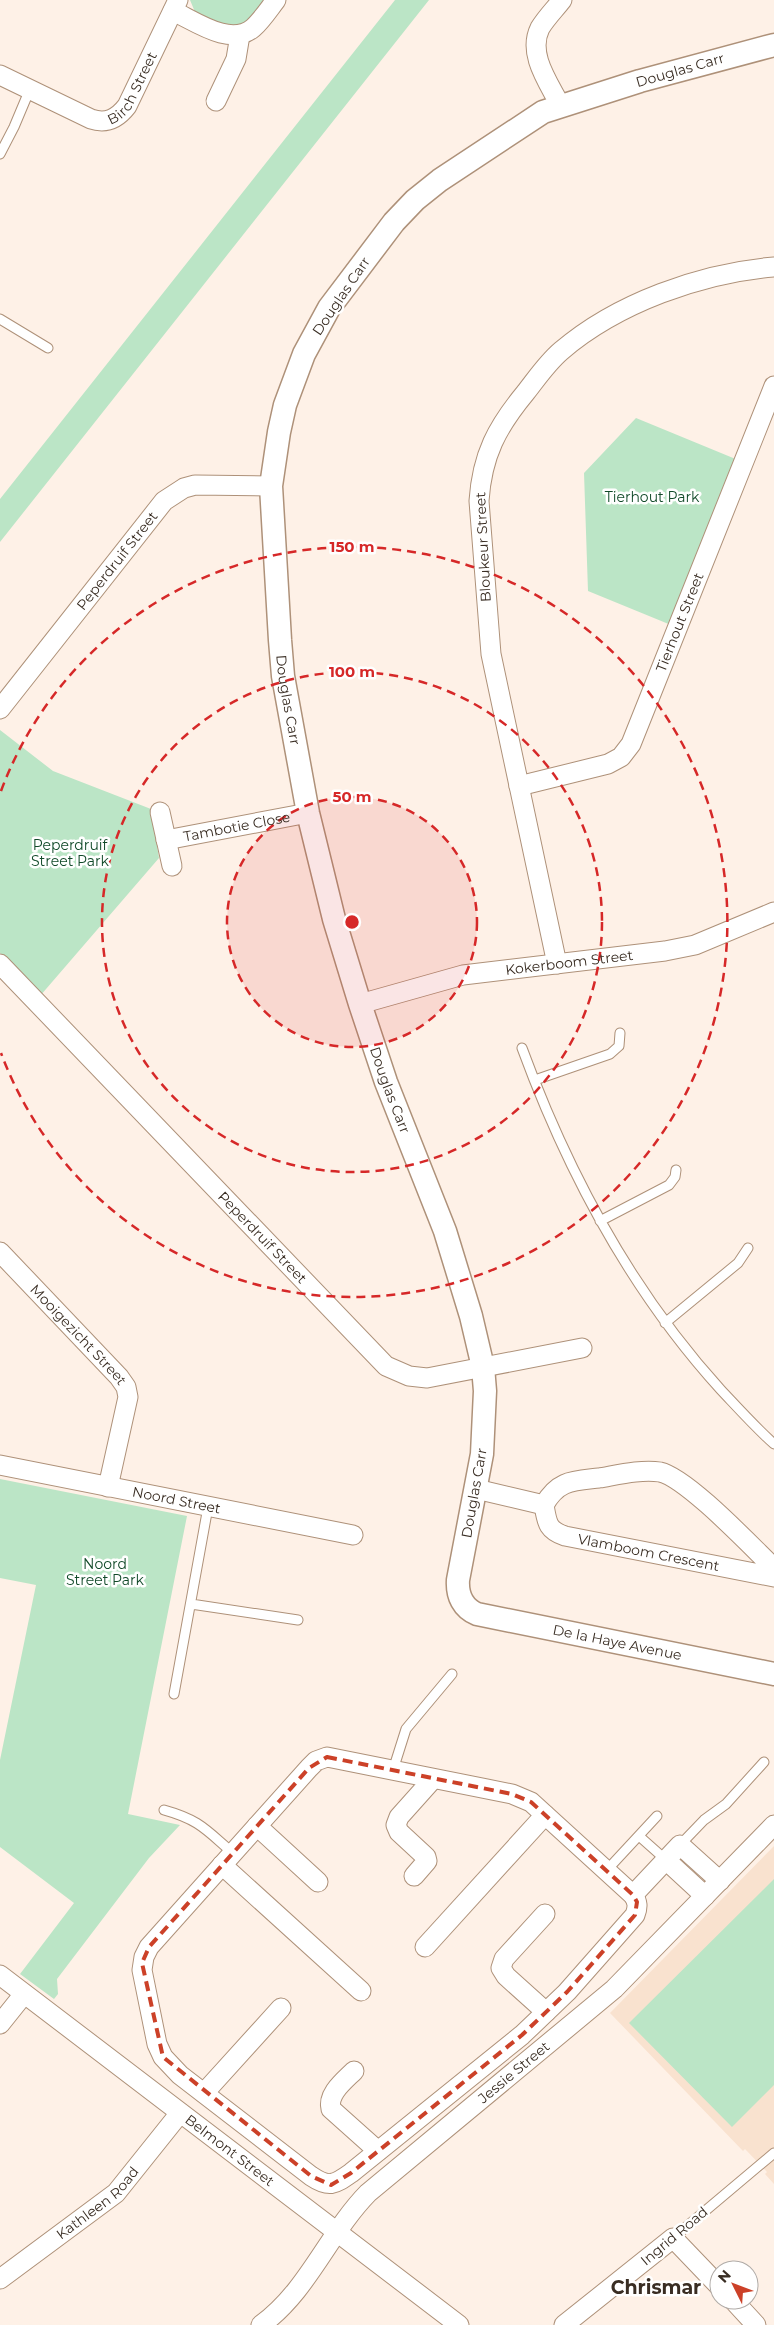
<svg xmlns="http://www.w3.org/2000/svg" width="774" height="2325" font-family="Montserrat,sans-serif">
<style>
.built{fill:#f9e2cf}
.green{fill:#bbe5c6}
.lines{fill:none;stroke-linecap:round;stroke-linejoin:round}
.service-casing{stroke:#ae9179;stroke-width:11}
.minor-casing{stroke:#ae9179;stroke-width:21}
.tertiary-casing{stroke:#ae9179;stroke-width:25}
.service{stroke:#fff;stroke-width:9}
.minor{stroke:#fff;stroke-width:19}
.tertiary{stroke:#fff;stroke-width:22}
.marked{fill:none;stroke:#cc4128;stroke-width:4;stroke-dasharray:10 6;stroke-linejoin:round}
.ring{fill:none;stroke:#d62828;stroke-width:2.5;stroke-dasharray:9 6}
.labels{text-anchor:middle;stroke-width:5;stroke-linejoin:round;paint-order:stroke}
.street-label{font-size:14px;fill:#392d23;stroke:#fff}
.park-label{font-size:14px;fill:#104928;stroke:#fff}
.district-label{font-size:19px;font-weight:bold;fill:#392d23;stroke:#fff}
.centre{fill:#d62828;stroke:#fff;stroke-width:2.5}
.ring-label{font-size:15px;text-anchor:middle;font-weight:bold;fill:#d62828;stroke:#fff;stroke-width:5;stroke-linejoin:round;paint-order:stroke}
</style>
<rect width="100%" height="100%" fill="#fef1e7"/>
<path class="built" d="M774,1846V2184L765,2174L767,2172L745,2149L743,2151L610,2013Z"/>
<path class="green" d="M190,0H267L246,24L225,27L195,12Z
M395,0H429L0,542V499Z
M636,418L738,460L671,625L588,591L584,473Z
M0,730L53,771L151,809L159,858L40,996L0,953Z
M0,1479L187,1516L128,1814L180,1825L149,1858L57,1979L58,1994L54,1999L20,1974L74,1903L0,1847V1760L36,1585L0,1578Z
M774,1879V2085L732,2127L629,2023Z"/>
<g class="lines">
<g class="service-casing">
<path id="service" d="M0,154L14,127L30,89
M0,319L48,348
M522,1048C568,1173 630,1290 721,1390C738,1408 755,1427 774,1444
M535,1080L610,1054L619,1046L620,1033
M600,1221L669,1185L675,1177L676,1170
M665,1323L738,1263L748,1248
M191,1604L298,1620
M174,1694L208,1507
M393,1770L406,1729L452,1674
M164,1810C200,1820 206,1830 233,1853
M639,1836L666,1860
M680,1845L704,1820L726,1804L764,1762
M606,1871L657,1816
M673,2238L774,2153"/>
</g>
<g class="minor-casing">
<g id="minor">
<path d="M173,11C195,21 230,47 253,28C262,20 269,9 276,0"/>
<path id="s1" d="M0,75L91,119C106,124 117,119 127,106L178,0"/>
<path d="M216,101L236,59L240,35"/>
<path d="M560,105C549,83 527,54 540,28C546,18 555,9 562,0"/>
<path id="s2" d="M0,709L164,501L184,488L195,485L271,486"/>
<path id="s3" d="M519,786L608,764L621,757L631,744L774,386"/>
<path d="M160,812L172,866"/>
<path id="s4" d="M166,840L308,813"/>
<path id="s5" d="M0,964L386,1366L409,1376L427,1378L582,1348"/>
<path d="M557,964L491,654L479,501C482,455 497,427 526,392C537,378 547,363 561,351C617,303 701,273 774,267"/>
<path id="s6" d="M360,1004L463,975L665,951L695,945L774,912"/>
<path id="s7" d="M0,1252L119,1377L126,1387L128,1397L108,1487"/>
<path id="s8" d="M0,1465L353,1535"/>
<path d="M476,1489L544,1505"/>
<path id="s9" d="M774,1568C751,1546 687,1478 660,1472C641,1469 617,1475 599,1478C573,1481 558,1480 544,1505C547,1522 547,1530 565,1536L774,1577"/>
<path d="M327,1757L512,1794L531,1802L633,1895C638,1902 638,1907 635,1915L567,1992L522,2035L351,2173C334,2185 329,2188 311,2176L180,2075L163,2057L157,2044L142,1970L144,1957L149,1947L309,1768L316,1761Z"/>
<path d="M257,1826L318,1882"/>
<path d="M666,1860L705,1896"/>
<path d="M222,1865L361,1991"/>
<path d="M414,1876L427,1861L426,1857L399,1832L396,1825L399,1817L433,1779"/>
<path d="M633,1895L680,1845L720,1881"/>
<path d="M545,1914L504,1959L501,1968L506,1976L546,2012"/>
<path d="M425,1947L545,1815"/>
<path id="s10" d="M0,1975L459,2325"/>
<path d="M0,2024L24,1994"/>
<path d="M354,2071C344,2081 327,2094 331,2109L378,2151"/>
<path d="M204,2093L281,2008"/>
<path id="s11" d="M0,2279L116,2193L180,2113"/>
<path d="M733,2300L756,2325"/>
<path id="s12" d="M261,2325C308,2291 328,2234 368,2193L614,1989L774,1825"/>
<path d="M564,2325L673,2238L719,2286"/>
</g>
</g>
<g class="tertiary-casing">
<g id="tertiary">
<path id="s13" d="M774,45L640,81L543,112L440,180L415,200L394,222L329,308L304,354L285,405L279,432L271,486L280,640L283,676L308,813L334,919L360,1004L386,1082L445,1231L471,1316L483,1367L485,1391L482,1454L458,1580C457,1596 463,1608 477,1614L774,1674"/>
</g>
</g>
<use href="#service" class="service"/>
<use href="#minor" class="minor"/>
<use href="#tertiary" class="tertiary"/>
</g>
<path class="marked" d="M327,1757L512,1794L531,1802L633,1895L637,1902L635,1915L567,1992L522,2035L351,2173L331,2185L311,2176L163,2057L142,1963L149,1947L309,1768Z"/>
<circle cx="352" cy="922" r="125" fill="#d62828" fill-opacity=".12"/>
<g class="ring">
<circle cx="352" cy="922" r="125"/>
<circle cx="352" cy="922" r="250"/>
<path d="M1 791A375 375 0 1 1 1 1053"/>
</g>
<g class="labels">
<g class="street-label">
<text transform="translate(680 70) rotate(-16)" y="5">Douglas Carr</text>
<text dy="5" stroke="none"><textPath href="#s1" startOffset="160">Birch Street</textPath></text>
<text transform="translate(341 296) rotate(-56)" y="5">Douglas Carr</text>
<text transform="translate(483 547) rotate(-93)" y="5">Bloukeur Street</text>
<text dy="5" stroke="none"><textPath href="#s2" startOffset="189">Peperdruif Street</textPath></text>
<text dy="5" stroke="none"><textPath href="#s3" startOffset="254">Tierhout Street</textPath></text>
<text dy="5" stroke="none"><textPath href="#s13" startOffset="938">Douglas Carr</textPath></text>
<text dy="5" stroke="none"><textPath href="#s4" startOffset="72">Tambotie Close</textPath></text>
<text dy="5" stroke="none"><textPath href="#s6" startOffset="214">Kokerboom Street</textPath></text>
<text dy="5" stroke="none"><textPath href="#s13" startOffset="1342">Douglas Carr</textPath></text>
<text dy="5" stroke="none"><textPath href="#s5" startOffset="379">Peperdruif Street</textPath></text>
<text dy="5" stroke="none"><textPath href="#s7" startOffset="114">Mooigezicht Street</textPath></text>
<text transform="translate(474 1493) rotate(-80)" y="5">Douglas Carr</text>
<text dy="5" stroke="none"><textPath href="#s8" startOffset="180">Noord Street</textPath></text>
<text dy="5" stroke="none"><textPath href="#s9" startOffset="402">Vlamboom Crescent</textPath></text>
<text dy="5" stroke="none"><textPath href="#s13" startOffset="2035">De la Haye Avenue</textPath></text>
<text dy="5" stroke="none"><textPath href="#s12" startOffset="360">Jessie Street</textPath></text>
<text dy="5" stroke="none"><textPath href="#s10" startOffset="289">Belmont Street</textPath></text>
<text dy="5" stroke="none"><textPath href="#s11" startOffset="124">Kathleen Road</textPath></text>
<text transform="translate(674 2236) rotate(-40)" y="5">Ingrid Road</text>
</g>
<g class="park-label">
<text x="652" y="502">Tierhout Park</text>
<text x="70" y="850">Peperdruif<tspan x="70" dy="16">Street Park</tspan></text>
<text x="105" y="1569">Noord<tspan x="105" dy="16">Street Park</tspan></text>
</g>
<g class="district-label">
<text x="656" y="2294">Chrismar</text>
</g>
</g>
<circle cx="352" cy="922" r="8" class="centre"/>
<g class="ring-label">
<text x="352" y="552">150 m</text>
<text x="352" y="677">100 m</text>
<text x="352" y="802">50 m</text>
</g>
<g transform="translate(734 2285) rotate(312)"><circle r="24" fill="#ffffff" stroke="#b0aba7"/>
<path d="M0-4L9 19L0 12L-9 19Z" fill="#cc4128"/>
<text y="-8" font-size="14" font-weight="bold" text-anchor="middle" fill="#392d23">N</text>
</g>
</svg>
